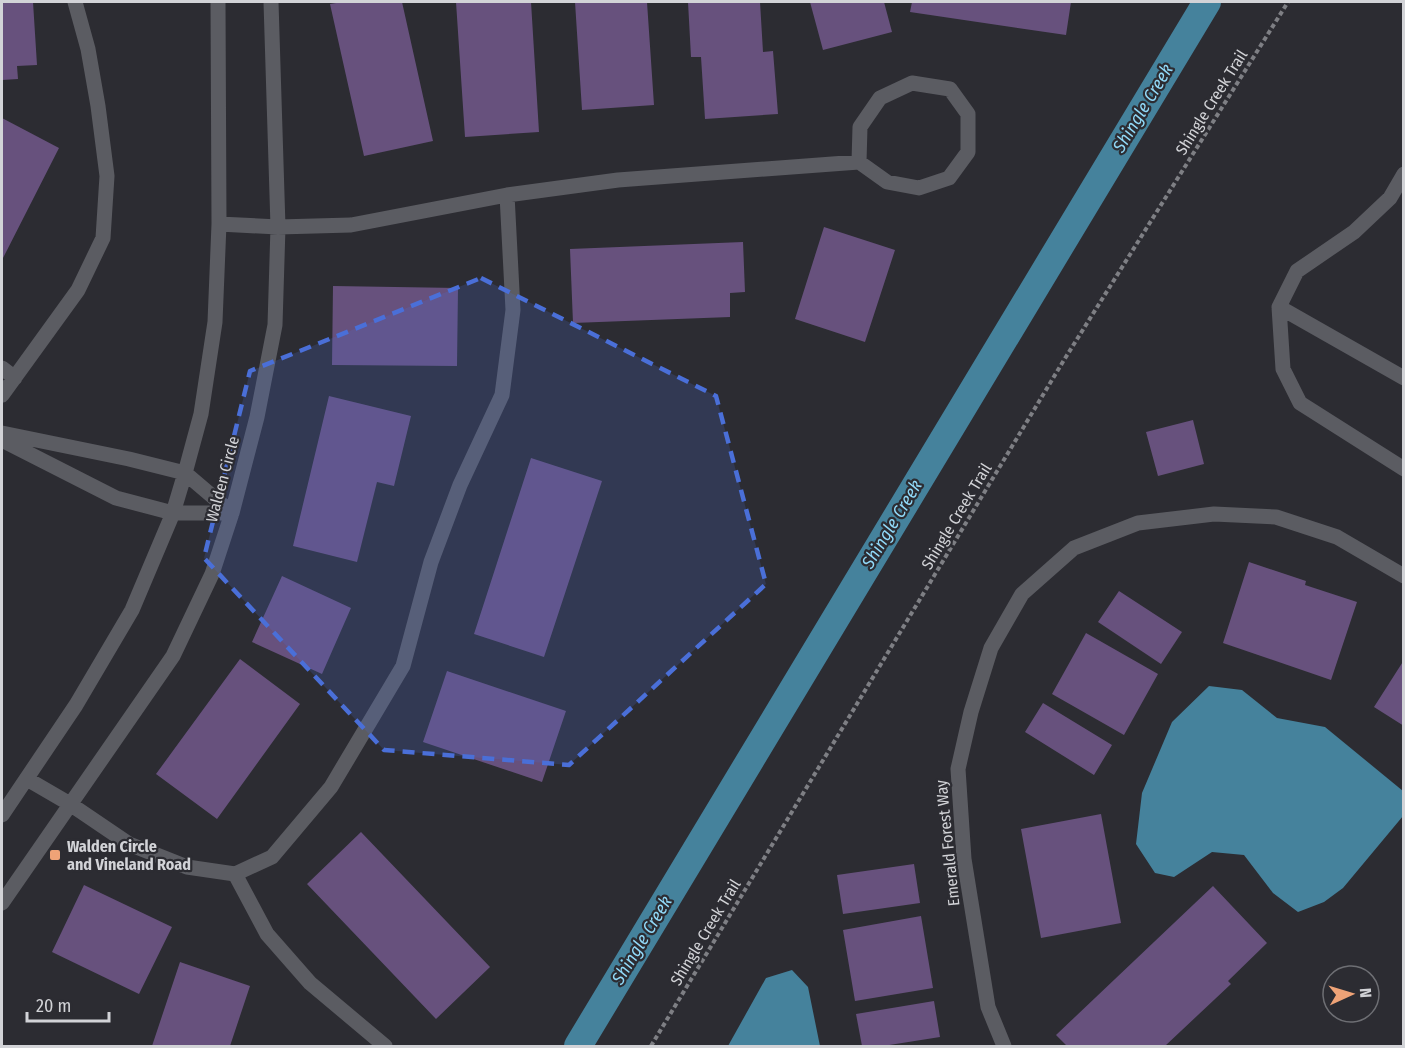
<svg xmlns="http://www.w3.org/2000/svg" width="1405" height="1048" font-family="'Fira Sans Condensed',sans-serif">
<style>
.water{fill:#45829c}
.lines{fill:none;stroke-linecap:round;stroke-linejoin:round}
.canal{stroke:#45829c;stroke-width:28}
.building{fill:#67517d}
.path{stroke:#7e7f84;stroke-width:4;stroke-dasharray:4.5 3;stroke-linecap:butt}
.minor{stroke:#5b5c62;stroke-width:15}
.marked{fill:#4a6fd8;fill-opacity:0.2;stroke:#4a6fd8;stroke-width:4.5;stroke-dasharray:12 8;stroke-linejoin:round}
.poi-dot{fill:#efa377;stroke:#2c2c32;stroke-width:2}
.labels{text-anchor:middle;stroke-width:4.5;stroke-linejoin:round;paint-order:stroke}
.street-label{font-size:16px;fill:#d2d3d7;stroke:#2c2c32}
.poi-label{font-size:16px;font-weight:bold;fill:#d2d3d7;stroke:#2c2c32;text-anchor:start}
.water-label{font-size:18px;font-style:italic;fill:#91d9f8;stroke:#2c2c32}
</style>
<rect width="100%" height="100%" fill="#2c2c32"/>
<path class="water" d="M1209,686L1242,690L1277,718L1325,727L1403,791V816L1343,888L1324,902L1298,912L1273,893L1244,855L1212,852L1174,877L1155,873L1136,844L1142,793L1172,722Z
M792,970L808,987L820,1046H728L766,978Z"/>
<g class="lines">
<path class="canal" d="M578,1046L1207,2"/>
</g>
<path class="building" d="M2,2H33L37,65L17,66L18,79L2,80Z
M342,2H402L433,141L364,156L330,4Z
M456,2H531L539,132L465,137Z
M575,2H647L654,105L582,110Z
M688,2H760L763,52L773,51L778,114L705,119L701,57H691Z
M810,2H884L892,32L823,50Z
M912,2H1071L1066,35L910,12Z
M2,118L59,148L2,260Z
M824,227L895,250L865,342L795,319Z
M743,242L745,292L730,293V317L573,323L570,249Z
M333,286L458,288L457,366L332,365Z
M329,396L411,416L394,486L377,482L357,562L293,546Z
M1193,420L1204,464L1158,476L1146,432Z
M531,458L602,481L544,657L474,634Z
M1249,562L1306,581L1305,585L1357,602L1331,680L1223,643Z
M282,576L351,608L322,674L252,642Z
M1119,591L1182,632L1161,664L1098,622Z
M1086,633L1158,674L1124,735L1052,694Z
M240,659L300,704L217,819L156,774Z
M1404,660V726L1374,707Z
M447,671L566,711L542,782L423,742Z
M1043,703L1112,745L1094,775L1025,732Z
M1101,814L1121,923L1041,938L1021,829Z
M361,832L490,967L436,1019L307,884Z
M914,864L920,903L843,914L837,875Z
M84,885L172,927L139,994L52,952Z
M1213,886L1267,943L1228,981L1231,984L1165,1046H1067L1056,1035Z
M921,916L933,988L855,1001L843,930Z
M180,962L250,986L230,1046H152Z
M934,1001L940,1037L883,1046H862L856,1014Z"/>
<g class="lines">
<path class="path" d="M651,1046L1064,360L1288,2"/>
<path class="minor" d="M1404,174L1390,198L1354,232L1297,271L1279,307L1283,369L1300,403L1404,469
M219,224L278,227L351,225L507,195L618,180L859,162L887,182L919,188L949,178L968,152V114L950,89L912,83L880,98L860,127L859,162
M1279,307L1404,378
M2,368L15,378
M2,395L78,290L103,238L107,176L98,106L88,49L75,2
M2,433L129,459L185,473L232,513
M2,440L116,498L173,513H232
M27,779L70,804L129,844L187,867L235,874L272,857L331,787L403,666L431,562L460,485L502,395L513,310L507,195
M2,815L76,705L132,610L173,513L185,473L201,414L215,322L219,224L218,2
M235,874L267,934L310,983L385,1046
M2,903L173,656L212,574L232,513L257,417L275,325L278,227L271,2
M1004,1046L988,1007L964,859L958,769L971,712L991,648L1022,594L1074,548L1138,523L1214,514L1276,517L1337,537L1404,576"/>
</g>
<path class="marked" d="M481,278L716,396L766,584L569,765L384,750L204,558L250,371Z"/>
<rect class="poi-dot" x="49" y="849" width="12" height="12" rx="3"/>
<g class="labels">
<g class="street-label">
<text transform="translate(1211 102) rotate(-58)" y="6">Shingle Creek Trail</text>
<text transform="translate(222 479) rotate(-75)" y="6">Walden Circle</text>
<text transform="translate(956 516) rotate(-59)" y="6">Shingle Creek Trail</text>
<text transform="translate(947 843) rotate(-96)" y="6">Emerald Forest Way</text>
<text transform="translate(705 932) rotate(-59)" y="6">Shingle Creek Trail</text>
</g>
<g class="poi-label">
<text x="67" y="852">Walden Circle<tspan x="67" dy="18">and Vineland Road</tspan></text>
</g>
<g class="water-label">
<text transform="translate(1143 108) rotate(-59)" y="6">Shingle Creek</text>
<text transform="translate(892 524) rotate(-59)" y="6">Shingle Creek</text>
<text transform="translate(642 940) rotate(-59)" y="6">Shingle Creek</text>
</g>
</g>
<rect width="1405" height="1048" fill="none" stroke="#d2d3d7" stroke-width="6"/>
<g transform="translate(1351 994) rotate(86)"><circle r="28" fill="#2c2c32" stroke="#6e6f74" stroke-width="1.5"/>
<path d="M0-4.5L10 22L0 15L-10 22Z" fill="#efa377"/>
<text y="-9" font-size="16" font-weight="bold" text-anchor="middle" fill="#d2d3d7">N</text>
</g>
<path d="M27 1012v9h82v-9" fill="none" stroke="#d2d3d7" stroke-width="3"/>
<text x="36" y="1012" font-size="18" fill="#d2d3d7" stroke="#2c2c32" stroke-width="4.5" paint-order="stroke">20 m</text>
</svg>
